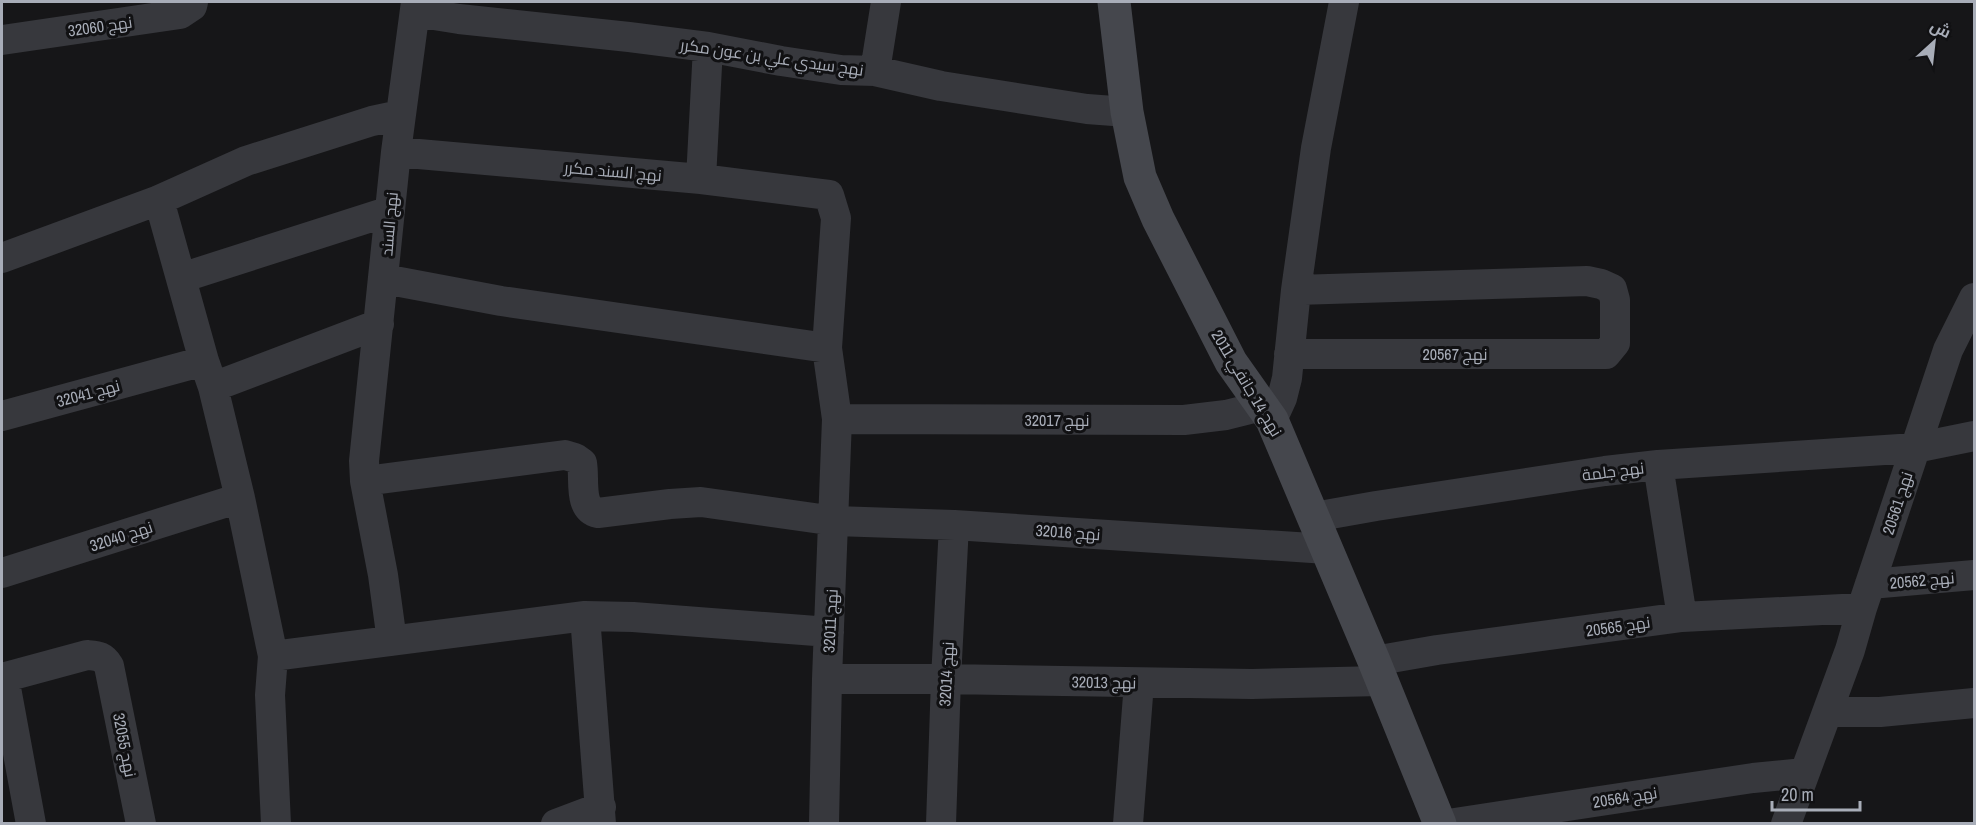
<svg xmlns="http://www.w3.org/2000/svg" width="1976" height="825" font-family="'Archivo Narrow',Cairo,sans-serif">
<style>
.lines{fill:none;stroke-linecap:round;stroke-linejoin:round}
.street{stroke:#37383d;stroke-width:30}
.secondary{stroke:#45474d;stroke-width:33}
.labels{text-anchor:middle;stroke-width:6;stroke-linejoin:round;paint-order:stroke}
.street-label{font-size:16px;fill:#a8adb8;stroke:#111113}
</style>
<rect width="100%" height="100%" fill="#161618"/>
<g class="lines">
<path class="street" d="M415,12L459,19L629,37L708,47L781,61L841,70L875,71L941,86L1087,109L1127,112
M2,40L180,14L192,6L193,2
M875,71L886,2
M396,152L701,179L829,195L836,218L827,348L837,419L1184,420L1226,415L1262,406
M701,179L708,47
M159,200L204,361
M2,258L159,200L246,161L372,121L400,115
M181,278L390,211
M384,279L501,301L827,348
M1289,354H1606L1615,343V300L1612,289L1601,284L1587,281L1296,290
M213,387L379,324
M2,416L204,361L213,387L240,498L273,656L585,616L633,617L829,632
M1272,420L1282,398L1287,378L1296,290L1316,148L1344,2
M1658,465L1682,617
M365,481L565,455L575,458L582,463C585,479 578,509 598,513L670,504L701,502L835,521L954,525L1327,549
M1314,517L1376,506L1605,471L1658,465L1915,448L1974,436
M2,573L240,498
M1870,584L1974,575
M585,616L601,824
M392,641L383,575L365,481L364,461L396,152L416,2
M273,656L270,695L276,824
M1374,661L1437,650L1682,617L1862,608
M4,677L31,824
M2,678L87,655C98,656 103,656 109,666L141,824
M827,679H946L1252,684L1381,681
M1828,712H1880L1974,703
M556,824L601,807
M824,824L827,679L837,419
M941,824L946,679L954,525
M1128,824L1139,683
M1448,824L1753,778L1804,773
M1786,824L1850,650L1862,608L1948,350L1974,298"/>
<path class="secondary" d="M1114,2L1127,112L1140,177L1158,219L1231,362L1272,420L1374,661L1440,824"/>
</g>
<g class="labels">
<g class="street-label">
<text transform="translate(100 26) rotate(-8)" y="6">نهج 32060</text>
<text transform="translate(772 57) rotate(8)" y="6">نهج سيدي علي بن عون مكرر</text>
<text transform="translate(613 171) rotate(5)" y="6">نهج السند مكرر</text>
<text transform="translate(389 224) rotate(-85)" y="6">نهج السند</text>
<text x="1455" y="360">نهج 20567</text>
<text transform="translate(1247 383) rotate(59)" y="6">نهج 14 جانفي 2011</text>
<text transform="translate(88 393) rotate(-15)" y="6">نهج 32041</text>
<text x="1057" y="426">نهج 32017</text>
<text transform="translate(1613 471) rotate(-7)" y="6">نهج جلمة</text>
<text transform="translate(1897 503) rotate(-72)" y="6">نهج 20561</text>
<text transform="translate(1068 532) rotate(4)" y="6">نهج 32016</text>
<text transform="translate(121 536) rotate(-18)" y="6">نهج 32040</text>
<text transform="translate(1922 580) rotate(-5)" y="6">نهج 20562</text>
<text transform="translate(830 621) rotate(-87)" y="6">نهج 32011</text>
<text transform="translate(1618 626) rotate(-8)" y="6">نهج 20565</text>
<text transform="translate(946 674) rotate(-87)" y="6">نهج 32014</text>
<text transform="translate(1104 682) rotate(1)" y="6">نهج 32013</text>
<text transform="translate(125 745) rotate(79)" y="6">نهج 32055</text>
<text transform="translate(1625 797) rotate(-9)" y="6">نهج 20564</text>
</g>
</g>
<rect width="1976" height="825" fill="none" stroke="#a8adb8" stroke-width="6"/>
<g transform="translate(1934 42) rotate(27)" stroke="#111113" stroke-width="4.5" paint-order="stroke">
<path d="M0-4.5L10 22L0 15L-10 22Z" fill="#a8adb8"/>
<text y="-9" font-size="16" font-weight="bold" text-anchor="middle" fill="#a8adb8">ش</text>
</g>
<path d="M1772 801v9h88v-9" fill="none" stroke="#a8adb8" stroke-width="3"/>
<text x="1781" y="801" font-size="18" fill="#a8adb8" stroke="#111113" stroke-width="4.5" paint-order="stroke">20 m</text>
</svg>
